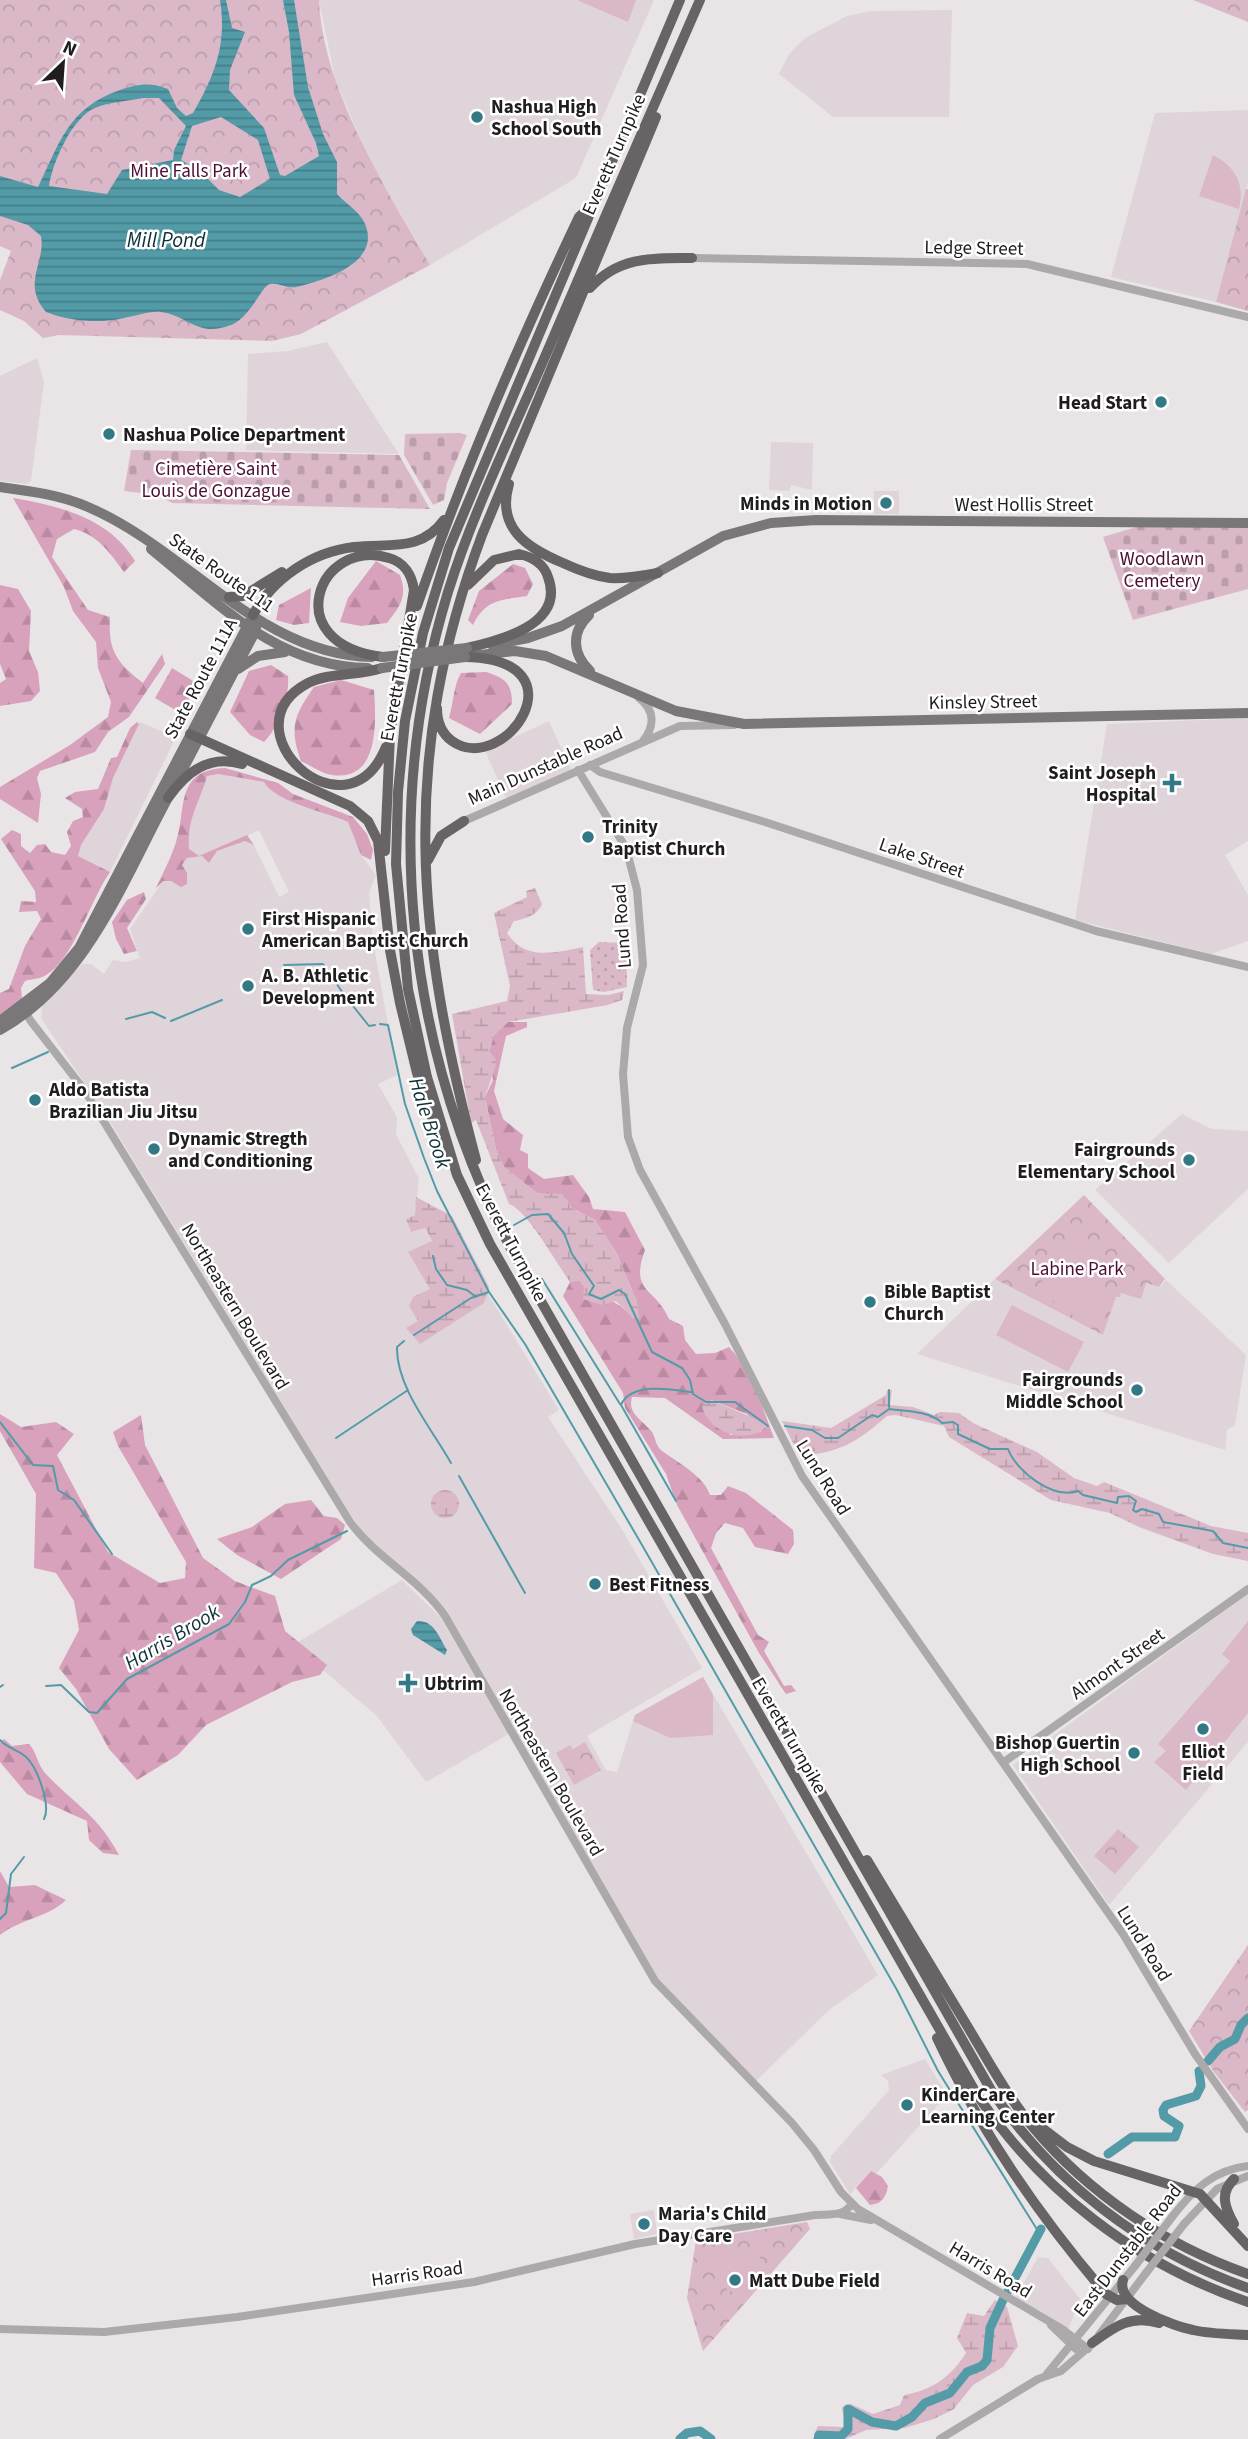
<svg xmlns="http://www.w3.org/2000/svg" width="1248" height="2439" font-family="'Source Sans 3',sans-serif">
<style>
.built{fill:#dfd4d9;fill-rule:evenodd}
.grass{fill:url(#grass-dots)}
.forest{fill:url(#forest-firs);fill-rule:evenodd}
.wetland{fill:url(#wetland-marsh)}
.cemetery{fill:url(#cemetery-stones)}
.park{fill:url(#park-crowns)}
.pitch{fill:#dab8c8}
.water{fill:url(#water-rules);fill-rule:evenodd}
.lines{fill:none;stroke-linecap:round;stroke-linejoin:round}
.stream{stroke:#549ba8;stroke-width:2}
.river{stroke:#549ba8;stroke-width:9}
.minor{stroke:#aba9aa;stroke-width:8}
.major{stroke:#797778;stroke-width:10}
.highway{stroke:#686466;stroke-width:10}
.minor-bridge{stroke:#aba9aa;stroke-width:8}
.major-bridge{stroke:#797778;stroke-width:10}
.poi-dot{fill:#327985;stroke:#fff;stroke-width:2.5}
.labels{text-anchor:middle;stroke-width:5;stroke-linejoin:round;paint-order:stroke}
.poi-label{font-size:19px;font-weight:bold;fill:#1f1d1e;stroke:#fff;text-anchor:start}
.street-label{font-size:19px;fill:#1f1d1e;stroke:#fff}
.park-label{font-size:19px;fill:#4d0d34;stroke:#fff}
.water-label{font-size:21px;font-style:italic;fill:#0e3238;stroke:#fff}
</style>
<defs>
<pattern id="grass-dots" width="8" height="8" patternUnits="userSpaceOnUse" patternTransform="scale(1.75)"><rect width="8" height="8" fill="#dab8c8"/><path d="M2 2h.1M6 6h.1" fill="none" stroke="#bb9eab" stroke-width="1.8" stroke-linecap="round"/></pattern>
<pattern id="forest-firs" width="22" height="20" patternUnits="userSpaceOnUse" patternTransform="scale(1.75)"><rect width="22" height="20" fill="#d8a1bc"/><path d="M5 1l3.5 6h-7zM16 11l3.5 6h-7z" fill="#b98aa1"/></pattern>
<pattern id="wetland-marsh" width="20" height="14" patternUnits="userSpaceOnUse" patternTransform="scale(1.75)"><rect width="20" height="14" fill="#dab8c8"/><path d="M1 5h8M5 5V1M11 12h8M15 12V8" fill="none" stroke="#bb9eab"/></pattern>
<pattern id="cemetery-stones" width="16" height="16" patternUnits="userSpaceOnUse" patternTransform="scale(1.75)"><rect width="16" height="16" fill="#dab8c8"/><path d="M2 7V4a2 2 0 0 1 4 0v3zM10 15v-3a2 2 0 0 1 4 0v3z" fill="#bb9eab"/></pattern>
<pattern id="park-crowns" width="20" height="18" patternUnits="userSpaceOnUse" patternTransform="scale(1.75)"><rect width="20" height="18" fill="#dab8c8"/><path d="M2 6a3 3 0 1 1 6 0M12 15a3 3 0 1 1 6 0" fill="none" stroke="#bb9eab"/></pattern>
<pattern id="water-rules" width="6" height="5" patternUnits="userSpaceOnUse" patternTransform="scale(1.75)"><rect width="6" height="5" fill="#549ba8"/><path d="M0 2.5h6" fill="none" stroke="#457e88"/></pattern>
</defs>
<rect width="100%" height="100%" fill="#e9e5e7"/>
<path class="built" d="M319,0H654L576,178L430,265L367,155L335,79Z
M952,10L949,117H833L779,74L789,54L805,38L847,16L871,11Z
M1248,110V183L1216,302L1111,277L1155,113Z
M327,342L399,454L246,450L248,354L288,351Z
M37,358L44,382L31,481L27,484L0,481V376Z
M771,442L813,443L812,490L791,485L790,491L769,490Z
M874,491H899V514H874Z
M1248,718V841L1225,855L1248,895V941L1211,954L1075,920L1107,724Z
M549,721L571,770L506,798L485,751Z
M140,722L176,737L110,872L78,856L81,845L104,809L113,778Z
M218,774L264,782L285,798L348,822L361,855L376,875L369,893L373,941L397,1075L378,1084L397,1117L396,1134L419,1179L415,1215L406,1219L411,1232L425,1228L432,1242L486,1291L559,1410L548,1417L623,1531L702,1668L587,1736L606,1770L617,1772L635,1715L703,1677L878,1975L829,2010L756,2081L660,1983L453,1622L433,1595L365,1535L349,1513L104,1112L41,1018L42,1006L82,964H91L104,974L113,960L126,962L140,958L130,929L163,881H171L187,858L195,856L189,849L188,830L192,810L207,776ZM259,830L289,892L279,897L254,845L245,841L217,851L209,863L203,856Z
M1182,1114L1212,1129L1248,1131V1189L1169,1263L1095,1190Z
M995,1279L1103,1335L1116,1296L1146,1283L1160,1287L1166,1280L1246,1355L1235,1425L1227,1430L1225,1450L917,1354Z
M402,1580L440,1617L509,1734L426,1782L376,1715L293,1645Z
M1248,1594V1742L1109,1905L1013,1765Z
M925,2059L947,2095L876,2174L871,2171L850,2194L830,2162L831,2156L889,2090L888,2081L881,2075Z
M654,2210L657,2234L634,2239L630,2214Z
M1038,2257L1048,2258L1080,2299L1068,2330L1015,2299Z"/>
<path class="grass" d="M599,942L626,943L627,987L604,992L593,990L590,950Z"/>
<path class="forest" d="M13,498C60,506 109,518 135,561L124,572C110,553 98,535 74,529L57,539L52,557L88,610L110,617C108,650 116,662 143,683L162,654L165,664L129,717L108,732L95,752L40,771L37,778L41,794L38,823L0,799V787L70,745L108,717L111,702L98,668L96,642L73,611L64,587Z
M376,561L400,575C408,597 400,606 387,623L361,626L340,622L348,598Z
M513,564L525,568L533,584L527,596C500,600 485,600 473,625L468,620L479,591Z
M0,585L18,589L31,611L29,651L38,672L40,691L31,701L0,706V683L6,679L0,664Z
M311,588L309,623L294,625L276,620L279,605Z
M271,665L288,676C290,696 278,729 264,742L250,735L230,712L249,671Z
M172,668L195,682L184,715L155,698Z
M486,672C505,678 512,683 512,704L480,734L449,718C454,701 453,687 461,673Z
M341,680L374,690C376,721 380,782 332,775C322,774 310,765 301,761C289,728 294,715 314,687Z
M137,722L139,724L113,778L104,809L81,845L78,856L110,872C91,899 73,960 46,975C41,979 31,979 25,981L21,988L22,999L0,1016V993L9,989L25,946L41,919L37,911L19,912L21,901L36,902L35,891L1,839L12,830L21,834V846L30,853L37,845L45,844L51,852L65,855L71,846L67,832L73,821L83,817L82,809L65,798L75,792L98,789L111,758L117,757L130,728Z
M225,768L278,783L293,794L353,817L367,834L373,850L371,860L361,855L348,822C326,812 275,802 264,782L218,774L207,776C199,805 187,817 189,849L199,856L247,835L254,845L245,841L217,851L209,863L202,856L187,858L182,865L187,873V884L181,887L171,881H163L156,888C163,873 171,858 176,842C187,810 174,770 225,768Z
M144,892L146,899L127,928L137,951L124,954L116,939L112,922L127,900Z
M508,1022H527V1027L506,1036L494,1091L503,1119L523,1135L520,1150L528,1154V1168L544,1179L573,1175L589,1197L593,1209L625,1212L645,1250C629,1294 656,1287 669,1319L683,1326L685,1340L696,1354L715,1353L729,1347C752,1371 762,1407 774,1438L723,1439L665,1398L632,1397C627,1414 643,1420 652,1432C656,1439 656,1447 662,1451C677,1462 704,1476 710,1495H721L728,1486L746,1493L793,1530L794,1544L788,1554L755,1547L743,1528L725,1523L716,1533L711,1548L758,1635L769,1642L764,1651L784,1686L791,1685L796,1691L786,1694L759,1653L677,1505L666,1474L625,1408L623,1393L563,1296L570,1282L579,1280C589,1296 616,1296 633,1318L637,1302L617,1254L595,1220L572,1208L566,1199L537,1193L504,1167L496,1150L485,1097L493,1080L489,1051L494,1035ZM711,1400L747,1414L761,1432L730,1435Z
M0,1414L21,1427L56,1422L74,1434L57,1455L108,1552L160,1583L185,1578L186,1562L118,1446L113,1432L141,1415L145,1445L203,1558L235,1581L275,1596L285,1631L327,1665L320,1675L292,1682L206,1725L178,1755L137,1780L109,1749L76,1689L59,1668L79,1630L74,1601L56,1573L34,1568L36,1494L0,1431Z
M311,1500L324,1516L337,1518L345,1525L341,1539L281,1579L237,1555L217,1539L252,1527L285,1504Z
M4,1739L12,1746L29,1744C37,1752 37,1764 45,1773C73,1803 98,1815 119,1855L103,1853L89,1840L87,1821L27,1794L0,1762V1743Z
M0,1871L9,1887L35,1885L66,1900C47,1918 22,1918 0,1935Z
M871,2171L882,2177L888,2186C886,2197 882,2204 870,2205L856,2188Z"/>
<path class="wetland" d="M535,888L542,904C538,915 525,919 514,921L507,933C525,961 554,953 583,947L586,994L608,995L624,991L622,1000L608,1005L508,1022L494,1035L489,1050L497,1062L485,1097L496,1150L504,1167L537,1193L562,1194L572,1208L595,1220L617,1254L637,1302L639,1318H633L616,1301L602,1305L583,1299L584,1287L579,1280L570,1282C557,1264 527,1210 509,1204L476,1120L471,1123L452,1014L507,1001L510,986L494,913L527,897L526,891Z
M416,1197L452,1216L489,1287L484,1303L420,1344L406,1328L418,1321L409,1306L413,1297L430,1289L408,1252L432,1241L425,1228L411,1232L406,1219L415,1215Z
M887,1390H892L890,1405L913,1407L934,1415L940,1412L959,1413L973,1423L1037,1452L1074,1478L1097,1486L1104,1482L1211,1526L1248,1533V1561L1213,1554L1139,1527L1110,1513L1051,1500L949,1437L944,1426L896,1415L887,1416C857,1442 839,1454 799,1455L782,1421L831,1428L886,1395Z
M711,1400L765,1423L766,1427C747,1446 706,1432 702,1405Z
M431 1504a14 14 0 1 1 28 0a14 14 0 1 1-28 0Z
M995,2300L1007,2307L1018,2346L1003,2367L973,2385L954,2409L934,2419L905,2428L866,2430L846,2439H818L814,2435L818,2426L845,2427L842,2407L851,2404L873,2414L900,2405L904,2395C932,2390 950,2378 966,2353L957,2338L967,2313L984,2316Z"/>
<path class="cemetery" d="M460,433L467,435L447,483L444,500L433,505L404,455L405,434Z
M131,450L399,455L430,509L172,503L158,495L124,491Z
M1136,527H1248V589L1133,620L1103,537Z"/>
<path class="park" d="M0,0H319C323,90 386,188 430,265L301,334L272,341L59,335L43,338L24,321L0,310V280L11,251L0,246Z
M1193,0H1248V22Z
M1246,189H1248V311L1216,302Z
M1084,1195L1165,1279L1159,1287L1146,1283L1141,1299L1121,1293L1120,1297H1116L1103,1335L995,1279Z
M585,1742L601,1770L574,1785L556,1753L570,1745L573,1749Z
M1118,1829L1139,1847L1115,1874L1094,1856Z
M1248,1945V2110L1245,2112L1214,2072L1189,2031Z
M807,2222L810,2229L703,2351L687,2298L696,2240Z"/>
<path class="pitch" d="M577,0H636L628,22Z
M1213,155C1236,167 1245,184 1239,209L1199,196Z
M1082,1238C1108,1265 1114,1297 1089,1327L1036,1288Z
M1012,1305L1084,1342L1068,1372L996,1335Z
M1248,1621V1713L1186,1790L1154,1762L1166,1751L1158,1744L1230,1661L1222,1654Z
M703,1677L713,1695V1735L670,1738L633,1721L635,1715Z
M727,2244L755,2252L768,2268L728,2293L709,2248Z"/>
<path class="water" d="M220,0H226L232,28L245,32L230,70L229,90L264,128L280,175L285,176L319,156L316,143L294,95L289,32L283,0H294L308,87L323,134L337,162V194C345,203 356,209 363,220C386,262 323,281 296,287C287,289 278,282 270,284C262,285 251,317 231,325C198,338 189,316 161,312C148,311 136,316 124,318C99,324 69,321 46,312C21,283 46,263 41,236L28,225L0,216V176L38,187C60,142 68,108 120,90C138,84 150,82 168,89L177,108L186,116L193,113C215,75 227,44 220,0ZM143,98H159L186,126L174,150L173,160L122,170L107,194L49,186C52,164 72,117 95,108C109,102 128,101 143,98ZM221,117L258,140L270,179L240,197L219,190L204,175L181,160L192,126Z
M417,1621C434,1620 439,1637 447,1650L445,1655L413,1635L411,1629Z"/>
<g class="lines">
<path class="stream" d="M284,965L323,964L345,996
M353,1006L369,1026L375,1025
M126,1019L152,1012L165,1018
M171,1021L222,1000
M380,1024L388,1025L405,1104L424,1158L437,1191L489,1292L471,1298L414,1335
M12,1068L48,1052
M514,1225L532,1215L548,1214L564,1233L572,1254L594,1286L589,1294L601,1299L619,1290L625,1294L652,1352L682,1368L690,1380L693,1394L706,1402H735L768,1426
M433,1256L436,1269L447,1285L467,1290L476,1297
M542,1279L620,1404
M489,1292L525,1344L642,1545L897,1990L938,2071L1038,2231
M404,1341L397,1347C396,1387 432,1429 451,1463
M889,1407V1390
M0,1422L33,1465L53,1466L58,1490L74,1500L112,1554
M785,1426L812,1430L825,1438H838L872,1415L878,1417L889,1409C905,1411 930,1411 942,1423L953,1422L958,1425V1434L990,1449H1008C1016,1471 1053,1500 1078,1491L1083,1495L1117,1503L1118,1497L1129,1496L1136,1501L1133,1510L1136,1512L1142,1509L1159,1514L1163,1522L1213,1531L1223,1543L1248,1548
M336,1438L408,1390
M459,1476L525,1593
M676,1501L621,1405C631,1382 671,1389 691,1392
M46,1686L61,1685L89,1712L97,1713L127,1679L229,1624L245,1602L252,1585L271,1576L288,1560L347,1531
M0,1687L3,1685
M0,1740C8,1749 20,1750 27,1758C38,1769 51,1806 44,1819
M0,1919L6,1913L11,1874L24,1857"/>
<path class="river" d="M1208,2061L1220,2047L1235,2039L1241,2025L1248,2018
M1108,2154L1132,2137H1175L1179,2126L1164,2116L1163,2110L1166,2105L1196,2096L1201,2086L1199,2071
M1008,2291L1041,2229
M680,2439L687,2433L700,2431L711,2439
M818,2439L819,2435L841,2436L848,2429V2409L872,2422L896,2426L912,2417L925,2403L950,2393L967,2372L982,2366L987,2360L990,2328L1003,2300"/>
<path class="minor" d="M692,258L1027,264L1248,317
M639,698C655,710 655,726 643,741
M590,765L600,772L765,822L1096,931L1248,967
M578,770L626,848L637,890L643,965L627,1028L623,1074L628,1137L640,1170L725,1324L802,1476L1123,1934L1195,2054L1248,2129
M464,821L680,726L734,725
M24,1008L30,1020L85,1091L350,1522C377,1559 419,1578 445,1616L655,1981L792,2123L814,2150L841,2192L858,2209L1062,2329L1088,2349
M1004,1762L1248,1589
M840,2214L871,2220
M1172,2217C1193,2190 1213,2170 1248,2166
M1184,2224L1217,2189L1248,2176
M1051,2325L1076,2349
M0,2329L104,2332L237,2317L474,2282L635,2244L815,2215C829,2214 845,2217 852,2203
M1099,2335L1146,2273
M1046,2375L1135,2266
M940,2439L1038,2379L1061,2371L1091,2345"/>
<path class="major" d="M0,487C30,491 61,495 88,507C187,549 259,655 372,657
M151,549C218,603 277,667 368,668
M589,615C571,632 572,654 590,671
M492,645L528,638L562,626L723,536L771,523L816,520L1248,523
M472,656L515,651L546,656L676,711L744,724L1248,713
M238,669L258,656L285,652
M0,1021L50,983L79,948L253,615
M0,1030C83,983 119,891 161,811C193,751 224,691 255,632L257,623L253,615"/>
<path class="highway" d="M680,0L449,548L423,633L405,721L398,792L396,864L408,989L427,1077L457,1175L490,1244L976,2093C1041,2191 1136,2264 1248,2302
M700,0C648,119 595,239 544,359C511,435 473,512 448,592C381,811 405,1044 510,1247L991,2090C1053,2182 1143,2251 1248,2288
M590,288C619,256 653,258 692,258
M509,484C496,528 527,548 563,563C578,570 593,576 610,578C626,579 642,576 658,573
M229,597L243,596L282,572
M417,606C463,472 518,345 579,217L592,205
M253,615C273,578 312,552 354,547C389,543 421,552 444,520
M467,648C498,641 566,625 548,577C544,564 532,557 519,554L494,560L468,585
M383,657C276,644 319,536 389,558C404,562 412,575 414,590L390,735L385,851
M382,668C359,676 330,672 308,683C223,728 346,845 386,747
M437,708C437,721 441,733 452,741C504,778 587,659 465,657
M190,734L350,806L368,821L378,841L390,950L400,1003L417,1073L439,1138
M168,798C186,772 209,754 242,764
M428,860L441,836L464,821
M476,1160C416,934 399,758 482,535L656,117
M867,1860C899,1913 931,1966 963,2019C985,2055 1005,2093 1032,2126C1089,2194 1165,2245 1248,2274
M937,2038C980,2130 1040,2217 1106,2294L1117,2300L1127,2299
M1042,2128L1067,2147L1094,2161L1200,2194L1248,2246
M1234,2224C1225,2208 1219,2193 1234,2179
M1123,2280C1115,2305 1173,2326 1193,2330C1210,2334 1230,2334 1248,2335
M1092,2343C1114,2327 1131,2314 1159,2323"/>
<path class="minor-bridge" d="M1135,2266L1172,2217
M1146,2273L1184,2224"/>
<path class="major-bridge" d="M383,657L467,648
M382,668L465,657"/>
</g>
<g class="poi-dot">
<circle cx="477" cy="117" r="7"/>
<circle cx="1161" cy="402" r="7"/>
<circle cx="109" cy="434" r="7"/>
<circle cx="886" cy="503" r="7"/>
<path d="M1168.5 772.5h7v7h7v7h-7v7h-7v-7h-7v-7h7z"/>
<circle cx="588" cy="837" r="7"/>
<circle cx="248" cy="929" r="7"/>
<circle cx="248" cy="986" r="7"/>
<circle cx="35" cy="1100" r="7"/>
<circle cx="154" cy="1149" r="7"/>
<circle cx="1189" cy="1160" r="7"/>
<circle cx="870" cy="1302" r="7"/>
<circle cx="1137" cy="1390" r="7"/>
<circle cx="595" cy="1584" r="7"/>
<path d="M404.5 1672.5h7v7h7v7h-7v7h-7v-7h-7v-7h7z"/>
<circle cx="1203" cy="1729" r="7"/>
<circle cx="1134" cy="1753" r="7"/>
<circle cx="907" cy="2105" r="7"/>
<circle cx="644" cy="2224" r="7"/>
<circle cx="735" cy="2280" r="7"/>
</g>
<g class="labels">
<g class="poi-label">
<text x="491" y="113">Nashua High<tspan x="491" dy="22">School South</tspan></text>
<text x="1147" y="409" text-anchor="end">Head Start</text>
<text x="123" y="441">Nashua Police Department</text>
<text x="872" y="510" text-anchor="end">Minds in Motion</text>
<text x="1156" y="779" text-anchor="end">Saint Joseph<tspan x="1156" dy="22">Hospital</tspan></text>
<text x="602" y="833">Trinity<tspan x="602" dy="22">Baptist Church</tspan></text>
<text x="262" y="925">First Hispanic<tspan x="262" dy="22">American Baptist Church</tspan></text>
<text x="262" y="982">A. B. Athletic<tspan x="262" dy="22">Development</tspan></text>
<text x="49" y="1096">Aldo Batista<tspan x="49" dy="22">Brazilian Jiu Jitsu</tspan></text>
<text x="168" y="1145">Dynamic Stregth<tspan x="168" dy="22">and Conditioning</tspan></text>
<text x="1175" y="1156" text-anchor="end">Fairgrounds<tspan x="1175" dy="22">Elementary School</tspan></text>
<text x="884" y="1298">Bible Baptist<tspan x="884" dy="22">Church</tspan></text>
<text x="1123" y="1386" text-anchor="end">Fairgrounds<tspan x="1123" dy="22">Middle School</tspan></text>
<text x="609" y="1591">Best Fitness</text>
<text x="424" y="1690">Ubtrim</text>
<text x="1120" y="1749" text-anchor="end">Bishop Guertin<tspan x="1120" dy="22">High School</tspan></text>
<text x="1203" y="1758" text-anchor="middle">Elliot<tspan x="1203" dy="22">Field</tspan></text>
<text x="921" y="2101">KinderCare<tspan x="921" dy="22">Learning Center</tspan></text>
<text x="658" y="2220">Maria's Child<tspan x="658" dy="22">Day Care</tspan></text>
<text x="749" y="2287">Matt Dube Field</text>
</g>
<g class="street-label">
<text transform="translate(613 154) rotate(-66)" y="7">Everett Turnpike</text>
<text transform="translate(974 247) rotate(1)" y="7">Ledge Street</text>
<text x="1024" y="511">West Hollis Street</text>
<text transform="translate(222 572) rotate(35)" y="7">State Route 111</text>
<text transform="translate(398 677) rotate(-79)" y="7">Everett Turnpike</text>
<text transform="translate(200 678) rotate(-62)" y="7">State Route 111A</text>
<text transform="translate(983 701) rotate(-1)" y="7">Kinsley Street</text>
<text transform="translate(545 765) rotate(-24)" y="7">Main Dunstable Road</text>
<text transform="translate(922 857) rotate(19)" y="7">Lake Street</text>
<text transform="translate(621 926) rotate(-94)" y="7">Lund Road</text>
<text transform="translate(512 1242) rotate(62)" y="7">Everett Turnpike</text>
<text transform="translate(236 1306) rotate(59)" y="7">Northeastern Boulevard</text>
<text transform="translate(824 1477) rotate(58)" y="7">Lund Road</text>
<text transform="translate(1117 1663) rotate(-35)" y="7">Almont Street</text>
<text transform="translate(790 1735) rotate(60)" y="7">Everett Turnpike</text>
<text transform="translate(552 1772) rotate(60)" y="7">Northeastern Boulevard</text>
<text transform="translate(1145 1943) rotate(58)" y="7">Lund Road</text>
<text transform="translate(1127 2250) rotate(-52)" y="7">East Dunstable Road</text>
<text transform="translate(991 2269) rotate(31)" y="7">Harris Road</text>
<text transform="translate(417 2273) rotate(-8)" y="7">Harris Road</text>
</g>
<g class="park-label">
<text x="189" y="177">Mine Falls Park</text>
<text x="216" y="475">Cimetière Saint<tspan x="216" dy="22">Louis de Gonzague</tspan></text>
<text x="1162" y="565">Woodlawn<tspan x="1162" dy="22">Cemetery</tspan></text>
<text x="1077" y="1275">Labine Park</text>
</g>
<g class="water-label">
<text x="166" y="247">Mill Pond</text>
<text transform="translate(430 1123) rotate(72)" y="7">Hale Brook</text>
<text transform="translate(172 1637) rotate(-31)" y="7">Harris Brook</text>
</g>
</g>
<g transform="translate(63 63) rotate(25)" stroke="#ffffff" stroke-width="5" paint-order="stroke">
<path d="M0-5L12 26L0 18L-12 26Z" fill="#1f1d1e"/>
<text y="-10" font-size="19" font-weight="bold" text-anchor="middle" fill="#1f1d1e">N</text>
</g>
</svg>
